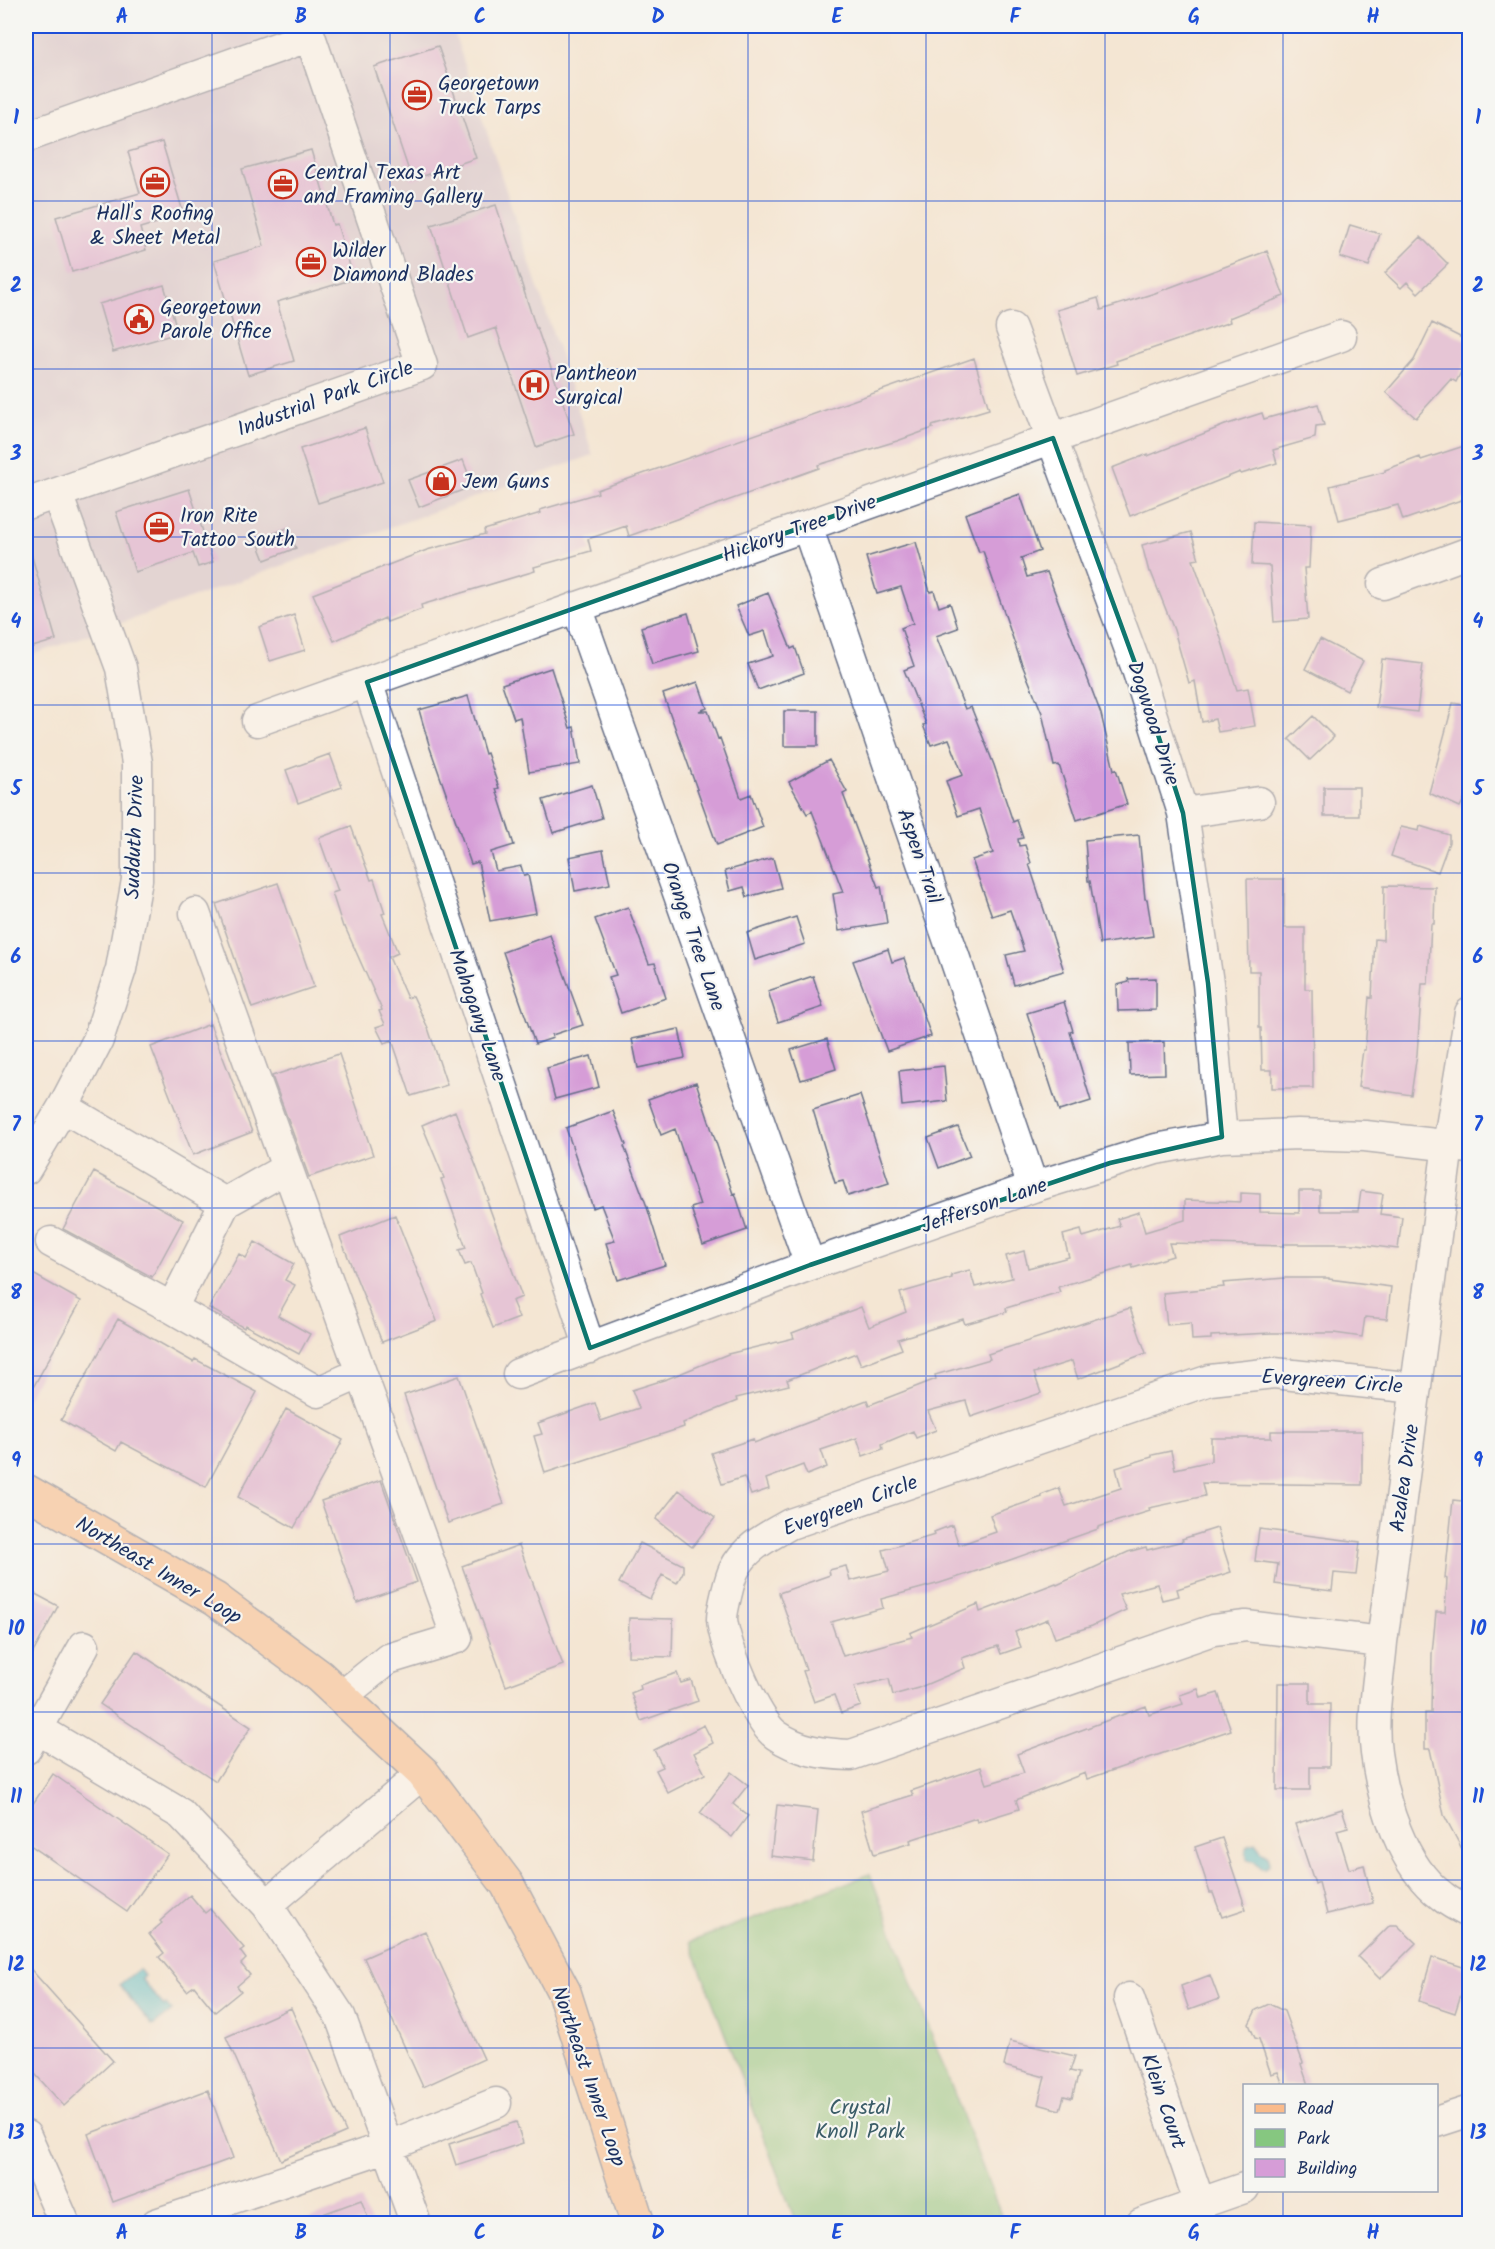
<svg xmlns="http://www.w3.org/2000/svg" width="1495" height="2249" font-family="Kalam,sans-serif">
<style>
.industrial{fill:#cebed1}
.green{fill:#86c780;stroke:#507b6f;stroke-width:1.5}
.water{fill:#54c0ce;stroke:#387896;stroke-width:1.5}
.building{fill:#d69dd7}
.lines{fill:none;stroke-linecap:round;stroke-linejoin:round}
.minor-casing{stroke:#676f87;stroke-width:33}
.major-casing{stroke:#676f87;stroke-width:36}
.minor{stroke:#fff;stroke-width:30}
.major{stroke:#fabb8b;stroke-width:33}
.marked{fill:none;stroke:#0f766e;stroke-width:4.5;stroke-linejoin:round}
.grid{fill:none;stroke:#1d4ed8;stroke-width:1.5;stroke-opacity:0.55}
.labels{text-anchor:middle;stroke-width:4.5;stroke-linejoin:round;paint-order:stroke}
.poi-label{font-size:21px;fill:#1b2f5e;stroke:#f6f6f2;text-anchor:start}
.street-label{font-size:21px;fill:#1b2f5e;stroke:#f6f6f2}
.park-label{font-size:21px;fill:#3b5d68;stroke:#f6f6f2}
.neatline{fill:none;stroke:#1d4ed8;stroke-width:2}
.grid-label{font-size:20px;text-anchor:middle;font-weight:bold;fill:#1d4ed8}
</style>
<rect width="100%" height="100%" fill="#f6f6f2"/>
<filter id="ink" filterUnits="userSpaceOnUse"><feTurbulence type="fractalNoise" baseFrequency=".0167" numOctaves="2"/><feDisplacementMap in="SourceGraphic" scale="12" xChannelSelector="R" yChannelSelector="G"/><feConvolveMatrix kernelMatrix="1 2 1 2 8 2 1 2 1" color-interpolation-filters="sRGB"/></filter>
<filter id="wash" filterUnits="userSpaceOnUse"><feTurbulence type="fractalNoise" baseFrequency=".008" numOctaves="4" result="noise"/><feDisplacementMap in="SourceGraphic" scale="24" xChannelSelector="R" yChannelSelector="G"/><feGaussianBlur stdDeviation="1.35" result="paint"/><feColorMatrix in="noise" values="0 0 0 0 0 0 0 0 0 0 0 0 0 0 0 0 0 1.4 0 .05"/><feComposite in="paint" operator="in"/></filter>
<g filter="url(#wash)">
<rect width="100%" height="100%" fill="#f4e6d3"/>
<path class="industrial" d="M26,26H452L593,455L26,657Z"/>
<path class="green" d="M870,1874L1004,2223H796L690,1942Z"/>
<path class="water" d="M1255,1843L1261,1851L1268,1855L1270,1863L1266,1868H1262L1255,1862L1247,1859L1246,1848L1248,1845Z
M139,1969L144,1976L141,1979L164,2006L166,2004L172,2011L153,2026L119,1985Z"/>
<g id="blocks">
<path class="building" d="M438,46L476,158L412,180L374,67Z
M162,142L184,215L140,228L146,250L72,272L56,217L140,193L128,152Z
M311,150L333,225L337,224L354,279L277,302L294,361L248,375L214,261L264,246L242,169Z
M496,205L536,328H537L574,434L536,447L496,328L468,338L431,225Z
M1350,225L1380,234L1369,266L1340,257Z
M1421,237L1448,264L1418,293L1407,282L1401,288L1385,273Z
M1267,251L1284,296L1229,318L1230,322L1116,361L1117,364L1077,376L1057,310L1098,298L1101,310L1155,293Z
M164,285L178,333L113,352L99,304Z
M1432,323L1470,342V354L1456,382L1451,379L1416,418L1386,392L1414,360Z
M974,358L989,409L932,426L933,428L897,441L818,465L819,468L629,536L626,526L588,539L591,551L534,567L535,571L421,605L422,609L387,622L385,618L334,641L313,594L427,550L485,534L484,530L541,513L540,510L598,493L597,490Z
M1318,404L1324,425L1316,426L1315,438L1273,450L1277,463L1241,474L1240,472L1130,516L1112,468L1148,454V456L1225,425L1262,413L1264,419Z
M365,428L383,482L318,503L300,449Z
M1470,444V497L1403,520L1398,505L1339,520L1330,486L1385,472V470L1420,457L1421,460Z
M463,460L473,486L419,507L408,480Z
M189,489L213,562L198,567L193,553L135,572L116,512Z
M1020,494L1040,551L1021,558L1027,577L1047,572L1101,714L1114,770L1116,769L1127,804L1077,820L1059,765L1054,766L1042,713L1021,662L983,551L979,552L965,514Z
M1254,522L1311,525L1309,568H1304L1308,619L1274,622L1270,566L1252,565Z
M287,528L296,548L265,560L257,540Z
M1191,532L1199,559L1193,560L1219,632L1237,690L1248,688L1255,726L1218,732L1215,719L1202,722L1195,681L1189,683L1174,630L1151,572H1149L1142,545Z
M916,542L930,592L934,591L939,607L950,603L958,628L936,636L965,709L971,707L994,765L1013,822L1017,820L1023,838L1018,839L1019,846L1025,845L1031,863L1029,864L1064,971L1014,985L1006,955L1024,951L1010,910L992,916L972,860L993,853L979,809L958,816L946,781L963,775L949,739L931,745L923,725L926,724L904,670L914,666L901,628L913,623L901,587L877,594L866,557Z
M26,550H30L56,640L26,649Z
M768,593L791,649L795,647L804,673L758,690L748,664L773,656L765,631L749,636L736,606Z
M688,613L699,651L652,664L641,627Z
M294,615L305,650L270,661L259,627Z
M1320,639L1363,661L1347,691L1305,669Z
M1382,659L1423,664L1417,712L1376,707Z
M551,668L570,728L574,727L580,764L529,772L520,717L514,719L502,684Z
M698,682L707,708L699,711H708L718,739L720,738L741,798L751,794L763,827L717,845L663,694Z
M468,696L485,754L487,753L499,788L496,789L514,845L491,852L496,871L521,866L524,876L528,875L536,913L490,921L478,862L471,864L430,748L419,710Z
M1453,703L1470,706V787L1460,807L1429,793Z
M784,711H818V746H784Z
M1313,716L1334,737L1310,760L1289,739Z
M330,754L342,787L298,803L286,770Z
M829,760L847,792L843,794L878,887L881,886L887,923L839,931L833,894L843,892L812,811L807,814L789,782Z
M592,785L602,818L553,833L543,800Z
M1324,787H1359V816H1324Z
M351,826L371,880L374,879L385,913L382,914L398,953L389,957L407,998L413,996L428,1028L447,1085L411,1096L392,1040L384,1043L376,1027L385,1024L379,1011L382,1010L345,927H343L332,893L338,891L319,838Z
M1420,826L1449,835V842L1438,872L1391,856L1401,827L1419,831Z
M1139,835L1145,899H1147L1153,936L1100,944L1090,881H1088L1085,840Z
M603,850L610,884L575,891L569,857Z
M773,858L781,888L747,897L744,887L730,891L725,871Z
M1247,879H1284V928H1305V989H1312L1313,1088H1272V1070H1262L1261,1028H1259V971H1249Z
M278,883L314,987L252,1008L216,904Z
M1384,886L1435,887L1434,924H1431L1428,984H1422L1417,1054L1411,1095L1358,1087L1363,1050H1365L1369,997L1372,998L1375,939L1383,940Z
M628,907L649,964L655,963L666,998L621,1013L609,977L616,975L595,919Z
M796,917L805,944L755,960L747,933Z
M550,935L583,1025L552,1035L553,1038L535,1044L503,952Z
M888,949L892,962L904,958L931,1036L887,1051L853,961Z
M813,976L823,1007L778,1022L768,991Z
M1156,978V1010L1118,1011L1117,985L1129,982L1128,979Z
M1064,1002L1073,1031L1070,1032L1091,1101L1059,1111L1027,1013Z
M210,1024L252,1132L193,1155L151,1047Z
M679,1029L685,1058L638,1068L632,1039Z
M827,1039L836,1069L801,1080L791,1050Z
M1164,1042L1165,1074L1130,1075L1129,1043Z
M339,1054L373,1155L309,1177L272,1076Z
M591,1056L599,1087L555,1099L547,1068Z
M944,1066L947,1101L902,1106L899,1071Z
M696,1082L733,1194L735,1193L747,1230L703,1245L691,1208L700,1205L675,1129L661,1135L648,1099Z
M860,1095L889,1183L848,1196L843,1181L835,1183L813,1110Z
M455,1111L489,1200L487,1201L522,1297L512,1301L519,1318L493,1328L480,1294L482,1293L471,1263L465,1265L459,1250L466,1248L441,1179L444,1178L422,1125Z
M613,1111L626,1145L624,1146L646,1204L665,1265L618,1280L606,1243L615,1241L601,1205L593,1208L566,1128Z
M958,1127L970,1156L939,1168L928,1138Z
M94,1172L183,1220L152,1277L63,1229Z
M1299,1191H1320V1211H1358L1361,1191L1383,1194L1380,1214L1402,1217L1398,1249L1357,1244H1284V1246L1169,1243L1173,1256L1133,1268L1132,1265L1058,1287L1060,1292L1006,1308L1007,1312L965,1324L963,1319L898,1339L902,1349L861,1365L856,1353L787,1380L789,1385L736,1398L737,1401L683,1423L684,1427L545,1473L534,1436L542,1434L538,1423L595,1403L601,1421L639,1408L632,1390L667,1379L728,1354L794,1338L792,1333L861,1307L869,1327L906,1312L900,1293L952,1278L951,1275L970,1270L975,1287L1012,1278L1006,1256L1024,1251L1028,1268L1069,1257L1063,1235L1081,1230L1083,1237L1120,1226L1117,1219L1139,1212L1145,1232L1185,1220V1200L1241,1202V1193L1260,1194V1212L1299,1213Z
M395,1215L437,1321L382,1342L340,1237Z
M255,1242L294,1264L285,1280L295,1285L278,1316L310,1334L299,1354L245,1325L244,1328L209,1308L239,1254L246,1258Z
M26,1270L81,1301L26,1400Z
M1285,1278H1329V1279L1391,1287L1387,1319L1365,1317L1362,1337L1334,1333H1271L1211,1336V1339L1192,1340L1191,1323L1167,1325L1163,1293L1224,1287L1223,1283Z
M1130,1308L1146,1353L1078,1379L1072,1361L1034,1373L1041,1393L971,1417L966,1401L928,1411L936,1430L916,1438L913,1431L882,1444L883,1449L863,1456L857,1438L821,1450L827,1467L807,1475L803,1465L766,1479L769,1489L751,1495L744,1477L722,1484L711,1453L753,1439L754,1443L867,1400L869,1405L936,1379L935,1375L990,1359L988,1354Z
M118,1319L193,1362L195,1359L257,1392L206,1487L121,1442L116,1451L61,1420Z
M459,1376L504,1504L448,1523L404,1395Z
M286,1409L343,1440L294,1528L238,1497Z
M1271,1431H1362V1485L1202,1483L1205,1496L1149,1508L1150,1511L1098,1527V1529L1007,1561L940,1583L881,1599L883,1608L831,1622L843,1656L912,1637L910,1633L978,1604L980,1612L1056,1583L1057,1585L1128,1552L1146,1547L1147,1550L1183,1541L1182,1539L1217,1528L1231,1572L1177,1589L1179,1596L1162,1600L1157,1584L1119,1594L1126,1610L1092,1626L1055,1638L1048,1619L1015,1632L1021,1647L1001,1654L998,1646L962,1658L965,1668L918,1688L893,1695L889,1679L854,1687L861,1706L841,1713L834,1695L814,1702L803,1671L806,1670L779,1593L830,1575L829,1570L846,1566L850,1581L889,1571L883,1550L935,1535L934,1532L952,1525L959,1545L996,1532L990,1515L1042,1497L1041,1495L1059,1488L1066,1506L1121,1488L1116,1468L1152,1457V1455L1171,1451L1175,1469L1211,1461V1438H1271Z
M381,1480L417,1582L357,1603L321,1501Z
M679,1490L715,1518L692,1547L656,1519Z
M1453,1500L1470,1502V1864L1444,1815L1430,1749H1425V1713H1431L1432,1654L1436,1612H1445L1447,1579L1445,1578Z
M1259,1529L1360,1542L1356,1575L1334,1573L1332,1591L1275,1584L1278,1564L1255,1561Z
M640,1543L683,1565V1572L677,1583L662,1575L650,1599L619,1583Z
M519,1545L563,1665L506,1686L462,1566Z
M26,1589L58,1606L26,1666Z
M629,1618L673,1619L672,1657L628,1656Z
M136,1651L251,1727L216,1781L100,1704Z
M677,1673L681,1683L691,1680L698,1701L641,1721L631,1693L641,1689L640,1685Z
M1278,1683H1310V1704H1330L1329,1767H1310V1790H1277Z
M1198,1689L1201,1698L1218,1693L1231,1730L1087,1779L1085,1773L1016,1800L1019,1809L977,1822L976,1818L910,1840L911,1843L874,1854L861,1811L913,1795L911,1791L981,1767L987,1784L1024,1773L1017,1754L1146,1706L1149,1715L1183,1704L1180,1695Z
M704,1725L713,1743L694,1753L705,1774L668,1793L656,1770L663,1767L654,1750Z
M731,1772L748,1785L733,1804L748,1816L732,1837L700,1813Z
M53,1774L168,1854L127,1912L26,1842V1814Z
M777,1805L818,1810L813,1861L771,1856Z
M1342,1809L1348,1827L1337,1830L1349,1869L1364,1865L1373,1903L1327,1914L1319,1882L1315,1884L1295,1824Z
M1222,1838L1246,1909L1222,1917L1213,1893H1210L1195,1847Z
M190,1895L205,1913L210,1909L244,1948L240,1951L246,1959L241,1964L250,1975L237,1986L241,1991L215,2012L194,1986L187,1991L159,1957L164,1953L149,1934L162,1923L160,1921Z
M1390,1925H1397L1416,1943L1380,1979L1358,1957Z
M425,1931L484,2059L423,2087L364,1958Z
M1432,1957L1469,1969L1455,2013L1419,2001Z
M26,1964L113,2061L64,2106L26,2064Z
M1210,1975L1219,1999L1189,2010L1181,1986Z
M1269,2004L1284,2011L1303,2063L1301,2064L1308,2085H1283L1278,2072L1271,2074L1259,2039L1255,2038L1249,2024L1256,2010Z
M291,2008L346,2132L281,2160L226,2037Z
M1010,2041L1075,2056L1070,2071L1079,2073L1072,2098L1064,2096L1060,2110L1038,2104L1045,2077L1004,2066Z
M208,2090L233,2158L113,2202L88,2134Z
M516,2122L523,2143L456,2165L449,2144Z
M361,2200L370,2223H302L301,2222Z"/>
</g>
</g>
<g filter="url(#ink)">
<use href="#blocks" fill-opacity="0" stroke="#676f87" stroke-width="1.5"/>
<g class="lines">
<g class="minor-casing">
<path id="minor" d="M26,137L310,36L422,365L26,504
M1011,328L1136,666L1183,813L1208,983L1222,1137
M807,526L1033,1187
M1383,584L1470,552
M577,607L810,1265
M367,682L590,1348
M257,721L1341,336
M1183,813L1259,802
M195,913L457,1638L388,1659L341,1697
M1470,1013L1448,1145L1382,1642C1379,1678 1371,1717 1376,1753C1382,1800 1402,1867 1442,1896C1450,1903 1460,1908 1470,1913
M63,1107L225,1203L287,1168
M26,1169L63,1107L98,1040L121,969L137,880V763L121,668L57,494
M225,1203L172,1308L318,1392L361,1373
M51,1242L172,1308
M518,1374L810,1265L1033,1187L1156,1149L1222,1137L1298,1134L1365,1136L1470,1148
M1382,1642L1246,1626L1213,1630L851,1755C823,1754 799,1751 776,1735C756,1721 724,1645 722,1619C722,1611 730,1577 734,1570C745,1547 769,1536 790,1524L1210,1380L1274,1373L1416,1388
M26,1722L181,1814L267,1905L340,2016L416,2224
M26,1749L84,1646
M267,1905L423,1773
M1129,1998L1200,2204
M1436,2122L1470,2111
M26,2136L65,2224
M156,2224L389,2146L496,2103
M1141,2224L1244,2188"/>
</g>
<g class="major-casing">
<path id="major" d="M26,1491L215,1599L319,1676L423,1773L507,1884L564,1992L638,2224"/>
</g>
<use href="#minor" class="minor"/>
<use href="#major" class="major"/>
</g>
</g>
<path d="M0 0H1495V2249H0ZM1053,438L1136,666L1183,813L1208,983L1222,1137L1110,1163L810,1265L590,1348L367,682Z" fill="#f4e6d3" fill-opacity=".55" fill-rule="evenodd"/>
<path class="marked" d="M1053,438L1136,666L1183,813L1208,983L1222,1137L1110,1163L810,1265L590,1348L367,682Z"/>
<path class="grid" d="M212,26V2224M390,26V2224M569,26V2224M748,26V2224M926,26V2224M1105,26V2224M1283,26V2086M26,201H1470M26,369H1470M26,537H1470M26,705H1470M26,873H1470M26,1041H1470M26,1208H1470M26,1376H1470M26,1544H1470M26,1712H1470M26,1880H1470M26,2048H1470M1283,2190V2224"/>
<defs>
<g id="office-ring" transform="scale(1.5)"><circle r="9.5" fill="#f6f6f2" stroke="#c8321e" stroke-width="1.5"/><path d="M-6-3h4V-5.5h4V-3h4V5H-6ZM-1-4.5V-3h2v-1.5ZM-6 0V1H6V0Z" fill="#c8321e"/></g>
<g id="civic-ring" transform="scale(1.5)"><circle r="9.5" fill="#f6f6f2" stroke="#c8321e" stroke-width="1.5"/><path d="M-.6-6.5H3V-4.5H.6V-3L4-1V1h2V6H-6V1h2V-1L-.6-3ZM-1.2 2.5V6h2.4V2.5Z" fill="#c8321e"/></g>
<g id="hospital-ring" transform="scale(1.5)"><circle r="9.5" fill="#f6f6f2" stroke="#c8321e" stroke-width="1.5"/><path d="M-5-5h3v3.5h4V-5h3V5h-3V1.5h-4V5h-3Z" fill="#c8321e"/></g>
<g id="shop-ring" transform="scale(1.5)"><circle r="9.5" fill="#f6f6f2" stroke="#c8321e" stroke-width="1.5"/><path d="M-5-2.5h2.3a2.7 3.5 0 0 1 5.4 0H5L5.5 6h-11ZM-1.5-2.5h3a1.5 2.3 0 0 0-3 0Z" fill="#c8321e"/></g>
</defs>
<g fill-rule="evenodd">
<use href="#office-ring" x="417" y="95"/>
<use href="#office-ring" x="155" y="182"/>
<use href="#office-ring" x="283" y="184"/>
<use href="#office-ring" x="311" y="262"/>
<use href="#civic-ring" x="139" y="319"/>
<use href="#hospital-ring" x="534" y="385"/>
<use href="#shop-ring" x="441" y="481"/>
<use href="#office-ring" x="159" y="527"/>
</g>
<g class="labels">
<g class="poi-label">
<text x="438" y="90">Georgetown<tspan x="438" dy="24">Truck Tarps</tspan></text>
<text x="304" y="179">Central Texas Art<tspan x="304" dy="24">and Framing Gallery</tspan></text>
<text x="155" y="220" text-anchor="middle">Hall's Roofing<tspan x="155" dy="24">&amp; Sheet Metal</tspan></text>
<text x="332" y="257">Wilder<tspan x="332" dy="24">Diamond Blades</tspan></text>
<text x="160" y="314">Georgetown<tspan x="160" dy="24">Parole Office</tspan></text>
<text x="555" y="380">Pantheon<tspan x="555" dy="24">Surgical</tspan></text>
<text x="462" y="488">Jem Guns</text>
<text x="180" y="522">Iron Rite<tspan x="180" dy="24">Tattoo South</tspan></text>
</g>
<g class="street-label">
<text transform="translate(325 398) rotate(-20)" y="7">Industrial Park Circle</text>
<text transform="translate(799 528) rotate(-20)" y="7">Hickory Tree Drive</text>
<text transform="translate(1154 723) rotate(72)" y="7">Dogwood Drive</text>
<text transform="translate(134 837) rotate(-88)" y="7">Sudduth Drive</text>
<text transform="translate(920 856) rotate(71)" y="7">Aspen Trail</text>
<text transform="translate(694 936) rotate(71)" y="7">Orange Tree Lane</text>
<text transform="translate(478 1015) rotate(71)" y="7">Mahogany Lane</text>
<text transform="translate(984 1205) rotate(-19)" y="7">Jefferson Lane</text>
<text transform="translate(1332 1381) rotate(4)" y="7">Evergreen Circle</text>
<text transform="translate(1404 1478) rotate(-82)" y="7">Azalea Drive</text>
<text transform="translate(850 1505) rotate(-20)" y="7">Evergreen Circle</text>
<text transform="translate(159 1570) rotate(31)" y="7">Northeast Inner Loop</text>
<text transform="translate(589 2076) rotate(71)" y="7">Northeast Inner Loop</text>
<text transform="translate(1164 2101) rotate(71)" y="7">Klein Court</text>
</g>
<g class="park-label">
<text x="860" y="2114">Crystal<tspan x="860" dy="24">Knoll Park</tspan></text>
</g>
</g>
<rect width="1495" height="2249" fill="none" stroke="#f6f6f2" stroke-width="66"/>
<rect x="1243" y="2084" width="195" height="108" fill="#f6f6f2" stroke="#9ea6b7" stroke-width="1.5"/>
<rect x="1255" y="2104" width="30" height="9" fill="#fabb8b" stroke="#9ea6b7" stroke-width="1.5"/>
<text x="1297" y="2114" font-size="18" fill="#1b2f5e">Road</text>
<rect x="1255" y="2129" width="30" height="18" fill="#86c780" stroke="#9ea6b7" stroke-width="1.5"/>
<text x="1297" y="2144" font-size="18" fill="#1b2f5e">Park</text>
<rect x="1255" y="2159" width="30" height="18" fill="#d69dd7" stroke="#9ea6b7" stroke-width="1.5"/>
<text x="1297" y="2174" font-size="18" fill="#1b2f5e">Building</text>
<rect x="33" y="33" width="1429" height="2183" class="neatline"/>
<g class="grid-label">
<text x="122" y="23">A</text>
<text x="301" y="23">B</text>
<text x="480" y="23">C</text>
<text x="658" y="23">D</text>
<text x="837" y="23">E</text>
<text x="1015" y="23">F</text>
<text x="1194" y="23">G</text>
<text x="1373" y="23">H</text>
<text x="16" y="124">1</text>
<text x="1478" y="124">1</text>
<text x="16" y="292">2</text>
<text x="1478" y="292">2</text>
<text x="16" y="460">3</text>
<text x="1478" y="460">3</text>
<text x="16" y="628">4</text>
<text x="1478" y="628">4</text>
<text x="16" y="795">5</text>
<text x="1478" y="795">5</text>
<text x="16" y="963">6</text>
<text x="1478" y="963">6</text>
<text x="16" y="1131">7</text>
<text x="1478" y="1131">7</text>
<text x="16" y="1299">8</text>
<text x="1478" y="1299">8</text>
<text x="16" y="1467">9</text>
<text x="1478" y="1467">9</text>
<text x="16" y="1635">10</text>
<text x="1478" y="1635">10</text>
<text x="16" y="1803">11</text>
<text x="1478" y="1803">11</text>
<text x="16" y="1971">12</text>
<text x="1478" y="1971">12</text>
<text x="16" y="2139">13</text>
<text x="1478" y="2139">13</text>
<text x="122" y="2239">A</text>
<text x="301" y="2239">B</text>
<text x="480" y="2239">C</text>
<text x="658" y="2239">D</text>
<text x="837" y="2239">E</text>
<text x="1015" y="2239">F</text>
<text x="1194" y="2239">G</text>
<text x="1373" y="2239">H</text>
</g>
</svg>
